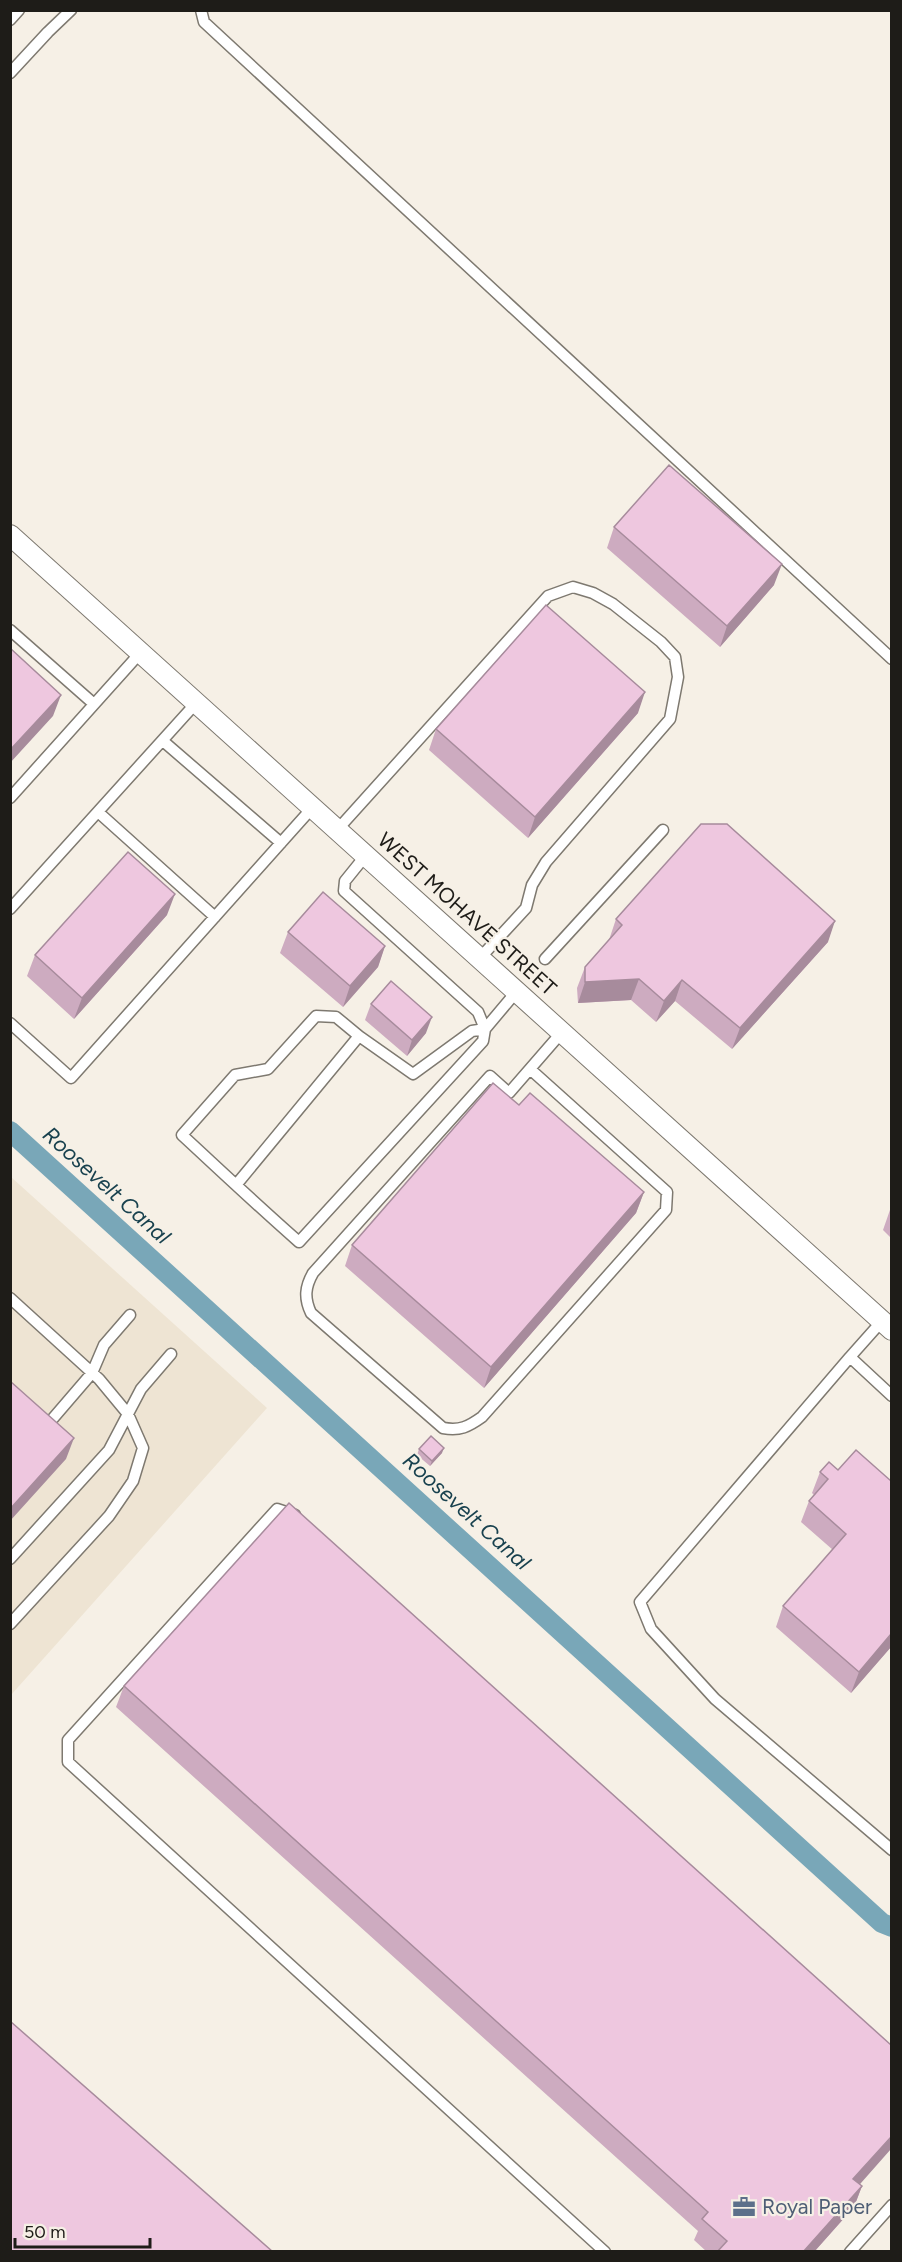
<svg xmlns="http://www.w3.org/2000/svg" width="902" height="2262" font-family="Figtree,sans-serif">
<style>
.built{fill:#eee4d3}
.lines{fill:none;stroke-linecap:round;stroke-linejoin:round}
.canal{stroke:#79a7b8;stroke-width:20}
.lane-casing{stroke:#7e7970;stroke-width:13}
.street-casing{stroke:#7e7970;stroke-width:22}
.lane{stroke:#fff;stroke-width:10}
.street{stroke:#fff;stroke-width:20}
.wall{fill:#cdabc0}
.shaded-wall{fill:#a78b9c}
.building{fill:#eec7df;stroke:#a78b9c;stroke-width:1.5}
.labels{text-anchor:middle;stroke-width:4.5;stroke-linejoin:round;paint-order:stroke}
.street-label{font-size:21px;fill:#1e1c18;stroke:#f6f0e6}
.service-label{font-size:21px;fill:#4e5e75;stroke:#f6f0e6;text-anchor:start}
.water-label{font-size:22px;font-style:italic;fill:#18414e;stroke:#f6f0e6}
</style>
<rect width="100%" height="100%" fill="#f6f0e6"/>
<path class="built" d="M11,1177L267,1408L11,1695Z"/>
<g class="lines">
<path class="canal" d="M10,1131L882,1923L892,1927"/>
<g class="lane-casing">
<path id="lane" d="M201,10L204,22L892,659
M10,20L19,10
M10,73L48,32L71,10
M10,630L94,704
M163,741L281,843
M10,798L141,652
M98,812L215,917
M338,829L548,596L573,587L593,593L613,604L661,642L675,657L678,677L670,719L546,862L532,885L526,908L480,958
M10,909L197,702
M545,959L663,830
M10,1023L71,1078L313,807
M359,1036L413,1074L472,1031L485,1029L517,991
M530,1069L667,1192L666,1210L482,1417C468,1427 460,1431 443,1428L311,1313C304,1298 305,1287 313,1273L490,1076L509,1093L562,1032
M236,1185L359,1036L336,1017L316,1016L268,1069L235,1075L182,1135C221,1171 259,1207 299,1242L483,1041L485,1029L478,1012L344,891L345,881L366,855
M10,1298L99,1379L128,1414L143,1448L133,1481L109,1516L10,1624
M882,1321L850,1357L892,1396
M850,1357L640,1602L651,1629L715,1699L892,1850
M49,1423L92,1373L104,1345L130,1315
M295,1515L277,1509L68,1740V1762L605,2252
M10,1559L109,1450L141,1389L171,1354
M850,2252L892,2205"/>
</g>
<g class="street-casing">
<path id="street" d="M10,535L892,1330"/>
</g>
<use href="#lane" class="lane"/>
<use href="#street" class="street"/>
</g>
<path class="wall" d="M614,527L774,585L720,647L607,548Z
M638,713L528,838L429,750L436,729Z
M167,915L74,1019L27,976L35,955Z
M616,919L828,942L732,1049L675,1001L656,1022L631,1000L578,1003L577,988L585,967L609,940Z
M288,932L385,946L378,967L343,1007L280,953Z
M371,1004L426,1033L407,1056L365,1020Z
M519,1105L644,1192L636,1213L484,1388L345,1266L352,1245Z
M891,1207V1238L883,1230Z
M419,1449L442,1453L430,1466L417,1455Z
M829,1462L891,1647L851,1693L776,1627L783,1606L833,1550L801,1522L809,1501L814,1495L812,1493L820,1472Z
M124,1686L860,2185L862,2186L854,2207L814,2252H707L694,2240L698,2231L116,1707Z"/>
<path class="shaded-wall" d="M782,564L774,585L720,647L727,626Z
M645,692L638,713L528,838L535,817Z
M61,695L53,716L10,763V750Z
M175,894L167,915L74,1019L82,998Z
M835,921L828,942L732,1049L740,1028Z
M385,946L378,967L343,1007L350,986Z
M639,979L631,1000L578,1003L585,982Z
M682,980L675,1001L656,1022L664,1001Z
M432,1017L426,1033L407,1056L412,1040Z
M644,1192L636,1213L484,1388L491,1367Z
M74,1438L66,1459L10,1521V1509Z
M444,1448L442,1453L430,1466L432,1461Z
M891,1634V1647L851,1693L859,1672Z
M891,2137V2149L846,2200L853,2179Z
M862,2186L854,2207L814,2252H803Z"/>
<path class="building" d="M669,465L782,564L727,626L614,527Z
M546,605L645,692L535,817L436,729Z
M10,648L61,695L10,750Z
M701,824H727L835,921L740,1028L682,980L664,1001L639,979L585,982V967L622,925L616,919Z
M128,852L175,894L82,998L35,955Z
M323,892L385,946L350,986L288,932Z
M391,981L432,1017L412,1040L371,1004Z
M493,1083L519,1105L530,1093L644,1192L491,1367L352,1245Z
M10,1381L74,1438L10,1509Z
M431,1436L444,1448L432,1461L419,1449Z
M856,1450L891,1481V1634L859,1672L783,1606L846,1534L809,1501L828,1479L820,1472L829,1462L838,1470Z
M289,1503L891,2045V2137L853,2179L862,2186L803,2252H717L727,2241L702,2219L708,2212L124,1686Z
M10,2021L273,2252H10Z"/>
<defs>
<g id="office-bare" transform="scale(1.8)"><path d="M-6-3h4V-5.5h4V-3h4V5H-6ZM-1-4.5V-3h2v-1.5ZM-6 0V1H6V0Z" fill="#5c6f8a" stroke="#f6f0e6" stroke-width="2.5" paint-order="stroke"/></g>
</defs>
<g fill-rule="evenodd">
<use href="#office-bare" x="744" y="2207"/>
</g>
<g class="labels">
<g class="street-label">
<text transform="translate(467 914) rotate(42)" y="7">WEST MOHAVE STREET</text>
</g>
<g class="service-label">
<text x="762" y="2214">Royal Paper</text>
</g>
<g class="water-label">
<text transform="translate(107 1185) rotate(42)" y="8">Roosevelt Canal</text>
<text transform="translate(467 1511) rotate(42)" y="8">Roosevelt Canal</text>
</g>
</g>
<rect width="902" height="2262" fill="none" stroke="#1e1c18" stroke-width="24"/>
<path d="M15 2238v9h135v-9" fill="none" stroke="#1e1c18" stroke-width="3"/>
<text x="24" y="2238" font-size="18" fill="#1e1c18" stroke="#f6f0e6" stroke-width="4.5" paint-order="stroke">50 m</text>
</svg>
